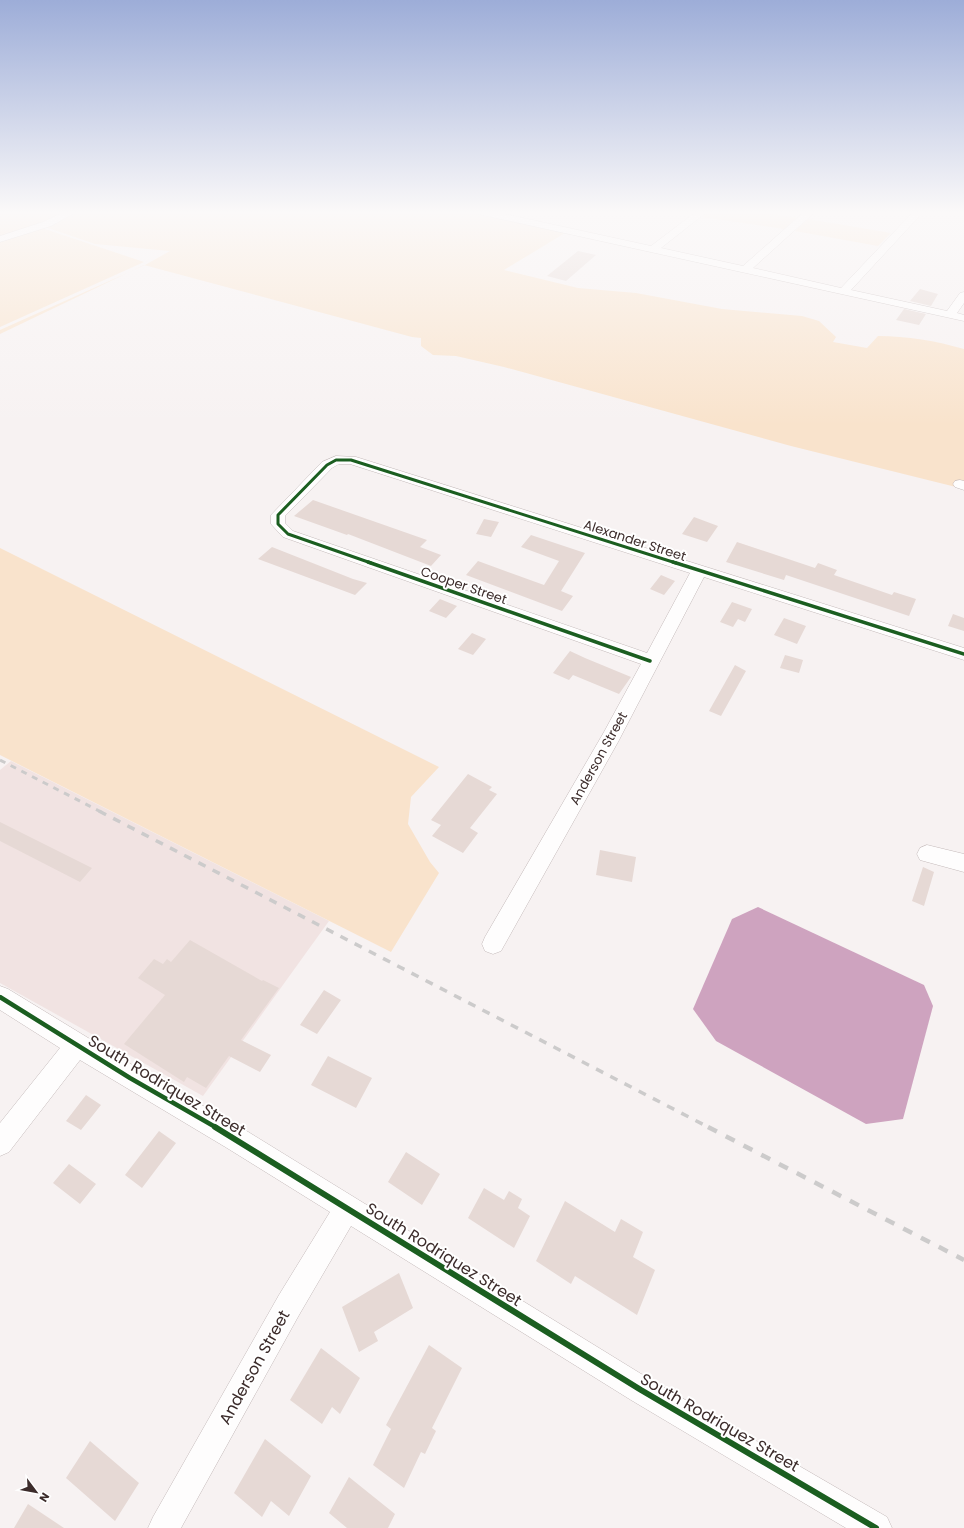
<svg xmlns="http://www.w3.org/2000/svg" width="964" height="1528" font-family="Poppins,sans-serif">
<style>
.built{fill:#f1e3e2}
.green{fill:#f9e3cc}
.water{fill:#cea3bf}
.building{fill:#e6d9d5}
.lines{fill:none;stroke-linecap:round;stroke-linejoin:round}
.minor-casing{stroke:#c4baba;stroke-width:1}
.minor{fill:#fefdfd;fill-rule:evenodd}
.rail-far2{stroke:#cccbcb;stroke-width:3;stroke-dasharray:6 6;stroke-linecap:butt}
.rail-far1{stroke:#cccbcb;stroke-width:3.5;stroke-dasharray:8 8;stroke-linecap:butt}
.rail{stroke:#cccbcb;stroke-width:4.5;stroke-dasharray:10 10;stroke-linecap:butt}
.cycleway-far3-casing{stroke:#fff;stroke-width:5}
.cycleway-far2-casing{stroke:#fff;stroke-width:6}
.cycleway-far1-casing{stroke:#fff;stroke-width:7}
.cycleway-casing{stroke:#fff;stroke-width:8}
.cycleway-far3{stroke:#1b5e20;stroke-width:3}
.cycleway-far2{stroke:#1b5e20;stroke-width:3.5}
.cycleway-far1{stroke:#1b5e20;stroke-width:4.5}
.cycleway{stroke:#1b5e20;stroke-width:6}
.labels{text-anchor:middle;stroke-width:4;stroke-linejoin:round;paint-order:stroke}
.street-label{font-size:13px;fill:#3c2c2b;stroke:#fff}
.near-street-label{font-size:16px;fill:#3c2c2b;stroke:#fff}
</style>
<rect width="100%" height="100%" fill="#f7f2f2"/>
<path class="built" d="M11,761L329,921L203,1096L0,983V770Z"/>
<path class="green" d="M0,211H73L39,227L144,262L0,327Z
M78,211H469L565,233L504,270L578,288L636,293L722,309L802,316L819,321L836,337L833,342L867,348L878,336C907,336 936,341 964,349V489L791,446L504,367L456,356L433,355L421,346V338L412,337L144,265L0,334V330L145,265L170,251L95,244L45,227Z
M709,211H752L797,218L784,229L701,217Z
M808,219L891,233L878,246L795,231Z
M0,548L439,767L411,797L408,824L430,862L439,873L391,952L0,755Z"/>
<path class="water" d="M758,907L924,985L933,1006L903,1119L866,1124L716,1041L693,1009L732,919Z"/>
<path class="building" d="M578,251L596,255L566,281L547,276Z
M920,289L938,294L931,306L910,301Z
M904,309L926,314L919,325L896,320Z
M313,500L427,540L420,547L441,555L431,566L348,534L347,535L294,516Z
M694,517L718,526L707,542L682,534Z
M484,519L499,522L491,537L476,534Z
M531,535L585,553L561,591L573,596L562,611L466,575L478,561L544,585L559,561L521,547Z
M737,542L815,568L818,563L837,570L834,575L892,595L894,592L916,599L909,616L786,575L784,580L726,562Z
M272,547L353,579L367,583L355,595L258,559Z
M661,575L675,581L664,595L650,589Z
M440,599L457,606L446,618L429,611Z
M732,602L752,609L745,622L738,619L733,627L720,622Z
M953,614L964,618V631L948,626Z
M784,618L806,626L797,644L774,635Z
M472,633L486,639L473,655L458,649Z
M570,651L585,658L631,677L619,694L573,675L569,680L553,673Z
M785,655L803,660L799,673L780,668Z
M735,665L746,671L721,716L709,711Z
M468,774L492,787L489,790L497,794L470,828L478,833L463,853L432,836L441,825L431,820Z
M0,822L92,868L80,882L0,841Z
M600,850L636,857L632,882L596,875Z
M923,867L934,872L924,906L912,901Z
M190,940L262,981L263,980L279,988L241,1040L271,1055L260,1072L229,1056L206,1088L187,1077L184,1082L124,1044L165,995L138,978L154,959L163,964L167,959L171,962Z
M324,990L341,1000L317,1034L300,1025Z
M328,1056L372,1078L356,1108L311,1085Z
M86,1095L101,1105L81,1130L66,1121Z
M159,1131L176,1143L142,1188L125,1175Z
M406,1152L440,1174L422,1205L388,1182Z
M69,1164L96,1184L80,1204L53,1183Z
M484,1188L504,1200L509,1191L522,1199L518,1208L530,1216L514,1248L468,1218Z
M565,1201L615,1232L621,1219L643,1232L633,1257L655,1270L637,1315L575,1276L571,1284L536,1261Z
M399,1273L413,1308L374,1332L378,1341L359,1352L342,1307Z
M429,1345L462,1368L432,1428L436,1431L425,1454L421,1452L404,1488L373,1465L391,1429L386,1425Z
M321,1348L360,1378L340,1414L332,1407L322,1424L290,1400Z
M265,1439L311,1476L289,1516L271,1501L262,1517L234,1493Z
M90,1441L139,1483L115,1521L66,1478Z
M349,1477L395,1514L388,1528H347L329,1513Z
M28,1504L64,1528H14Z"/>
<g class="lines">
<g class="minor-casing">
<path id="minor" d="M66,211H78L51,226L0,242V236L43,222Z
M473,211H491L651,246L697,211H708L661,248L743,266L805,211H816L753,268L841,288L914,211H924L851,290L947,311L960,293L964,292V303L957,313L964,315V321L478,214Z
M336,456L356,457L964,648V660L704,577L618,742L501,951L493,954L485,951L482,944L485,937L604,732L641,664L283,537L271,524V515L322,462ZM339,464H350L690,573L647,653L293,531L285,523V516L332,468Z
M960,480L964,481V490L955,487L953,484L955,481Z
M927,845L964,854V872L920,860L917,854L920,848Z
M0,986L8,989L139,1069L245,1130L651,1380L887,1517L892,1528H846L631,1400L351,1226L299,1315L181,1528H148L153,1517L279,1295L330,1212L227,1148L80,1060L9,1152L0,1156V1123L60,1048L0,1010Z"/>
</g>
<use href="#minor" class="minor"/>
<path class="rail-far2" d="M0,760L101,812"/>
<path class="rail-far1" d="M99,811L710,1128"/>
<path class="rail" d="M708,1127L964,1260"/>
<g class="cycleway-far3-casing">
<path id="cycleway-far3" d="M371,563L288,534L278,524V515L327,465L336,460H351L676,563"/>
</g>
<g class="cycleway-far2-casing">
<path id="cycleway-far2" d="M368,562L650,661
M673,562L964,654"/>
</g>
<g class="cycleway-far1-casing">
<path id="cycleway-far1" d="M0,997L130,1078L217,1128"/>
</g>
<g class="cycleway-casing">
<path id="cycleway" d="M215,1127L641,1390L876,1528"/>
</g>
<use href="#cycleway-far3" class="cycleway-far3"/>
<use href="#cycleway-far2" class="cycleway-far2"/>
<use href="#cycleway-far1" class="cycleway-far1"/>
<use href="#cycleway" class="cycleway"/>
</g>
<linearGradient id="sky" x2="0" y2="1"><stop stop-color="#9dadd8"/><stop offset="0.5" stop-color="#fbf9f9"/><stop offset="1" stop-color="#fbf9f9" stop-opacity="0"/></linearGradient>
<rect width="964" height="425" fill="url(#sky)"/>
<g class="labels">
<g class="street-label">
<text transform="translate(635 540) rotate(18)" y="5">Alexander Street</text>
<text transform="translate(464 585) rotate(19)" y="5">Cooper Street</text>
<text transform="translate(598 758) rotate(-61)" y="5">Anderson Street</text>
</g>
<g class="near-street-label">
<text transform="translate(167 1085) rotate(31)" y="6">South Rodriquez Street</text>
<text transform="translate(444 1254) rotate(32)" y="6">South Rodriquez Street</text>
<text transform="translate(254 1367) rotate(-61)" y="6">Anderson Street</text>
<text transform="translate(720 1422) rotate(30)" y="6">South Rodriquez Street</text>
</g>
</g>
<g transform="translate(36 1492) rotate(122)" stroke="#ffffff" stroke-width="3" paint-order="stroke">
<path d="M0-3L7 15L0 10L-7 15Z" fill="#3c2c2b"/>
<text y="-6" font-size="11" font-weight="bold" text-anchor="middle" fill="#3c2c2b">N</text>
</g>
</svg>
